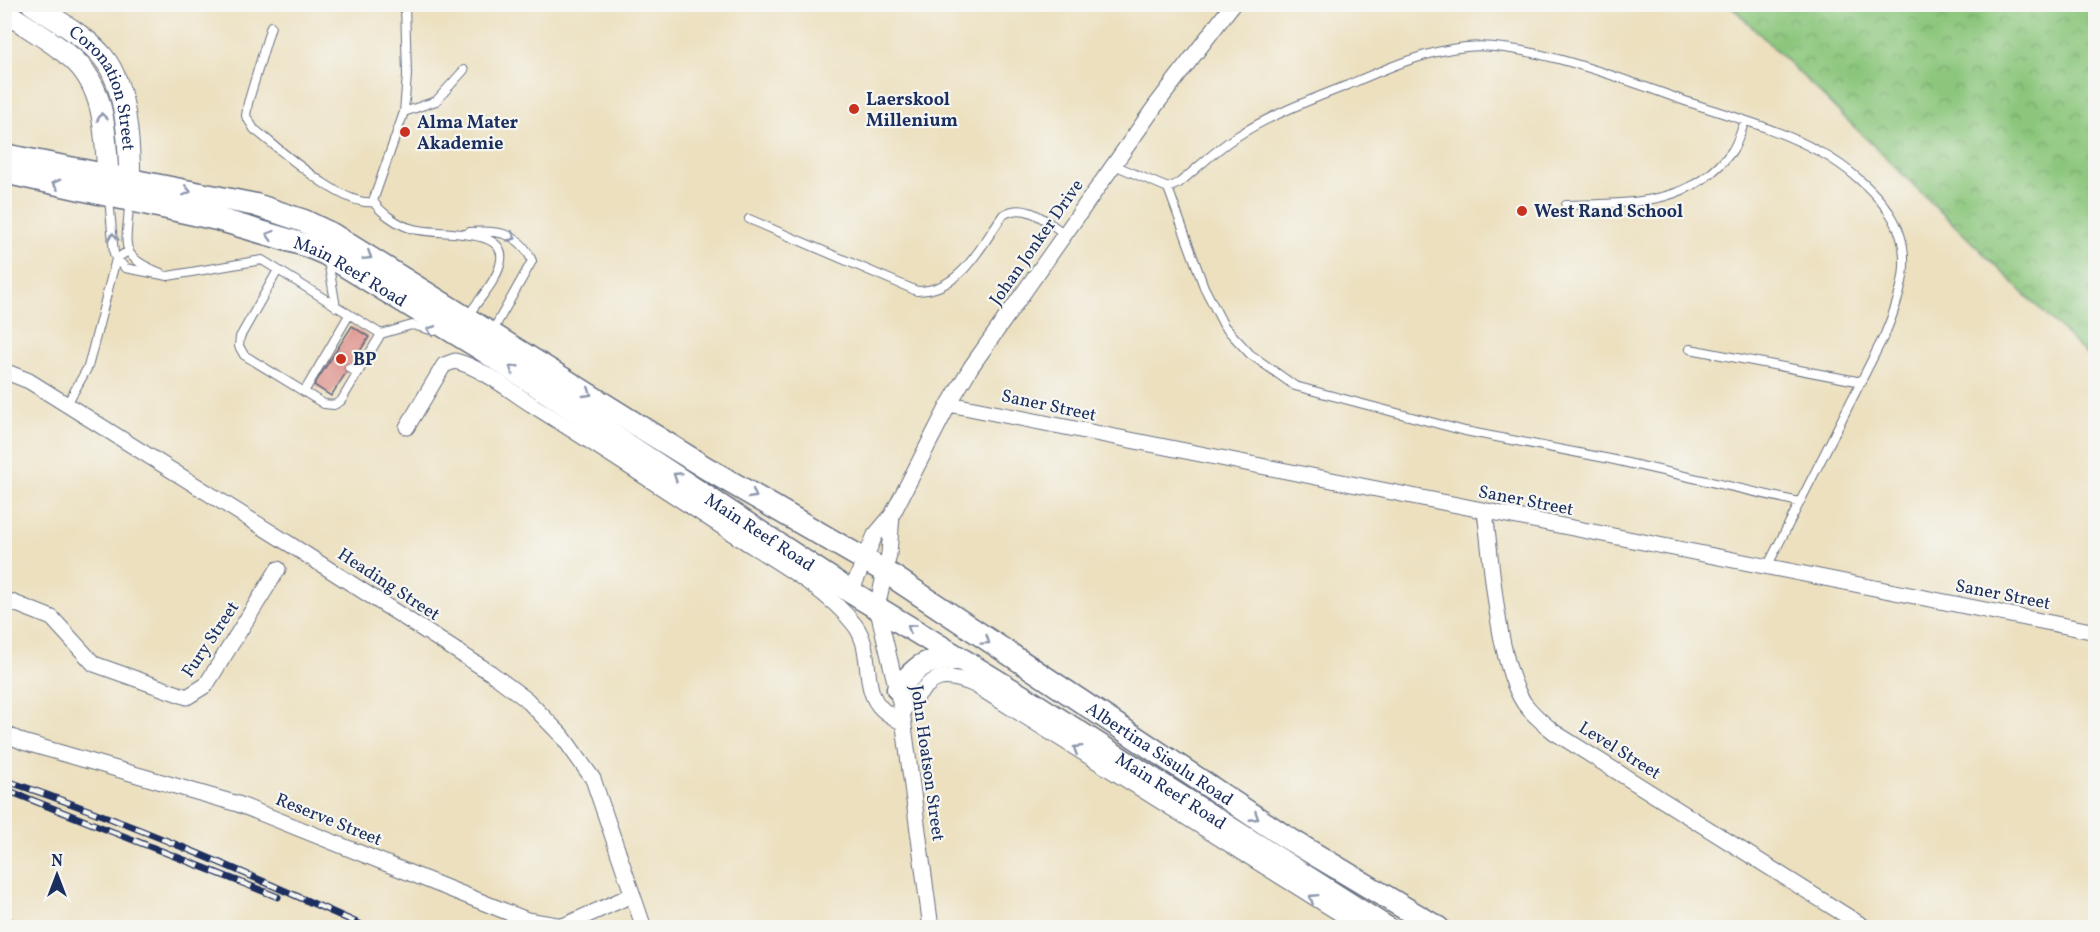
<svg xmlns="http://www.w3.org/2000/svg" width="2100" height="932" font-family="Vollkorn,serif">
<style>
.park{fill:url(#park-crowns);stroke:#537a6c;stroke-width:1.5}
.building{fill:#de9089}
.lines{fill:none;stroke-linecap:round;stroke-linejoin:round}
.service-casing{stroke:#646d80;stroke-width:10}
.minor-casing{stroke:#646d80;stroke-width:17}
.secondary-casing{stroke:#646d80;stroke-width:23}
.primary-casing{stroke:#646d80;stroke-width:25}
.service{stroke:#fff;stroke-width:8}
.minor{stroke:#fff;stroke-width:15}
.secondary{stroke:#fff;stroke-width:21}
.primary{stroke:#fff;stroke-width:22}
.rail-casing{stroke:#1b2f5e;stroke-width:7}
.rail{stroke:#f6f6f2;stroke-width:4.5;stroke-dasharray:14;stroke-linecap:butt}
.oneway{stroke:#8d97ae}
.poi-dot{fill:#c8321e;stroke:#f6f6f2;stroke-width:2}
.labels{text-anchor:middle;stroke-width:4.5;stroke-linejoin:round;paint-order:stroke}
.street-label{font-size:18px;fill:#1b2f5e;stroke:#f6f6f2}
.poi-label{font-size:18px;font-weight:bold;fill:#1b2f5e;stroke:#f6f6f2;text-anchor:start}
</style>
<defs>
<pattern id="park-crowns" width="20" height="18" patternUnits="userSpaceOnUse" patternTransform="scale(1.5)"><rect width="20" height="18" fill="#8bc67b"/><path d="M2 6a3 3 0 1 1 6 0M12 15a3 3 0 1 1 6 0" fill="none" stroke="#71a168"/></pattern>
</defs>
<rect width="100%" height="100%" fill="#f6f6f2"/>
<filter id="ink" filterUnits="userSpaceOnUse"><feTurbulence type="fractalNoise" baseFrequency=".0167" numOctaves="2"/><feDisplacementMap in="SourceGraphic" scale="12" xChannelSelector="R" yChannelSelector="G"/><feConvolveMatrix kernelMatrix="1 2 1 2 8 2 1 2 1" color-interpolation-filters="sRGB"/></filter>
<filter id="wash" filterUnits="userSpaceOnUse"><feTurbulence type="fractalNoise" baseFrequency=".008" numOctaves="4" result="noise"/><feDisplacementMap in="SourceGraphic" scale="24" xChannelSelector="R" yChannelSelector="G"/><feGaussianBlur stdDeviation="1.35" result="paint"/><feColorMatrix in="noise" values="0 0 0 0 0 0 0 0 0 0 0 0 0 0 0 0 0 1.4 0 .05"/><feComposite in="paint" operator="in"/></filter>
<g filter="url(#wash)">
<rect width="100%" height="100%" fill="#ece0bf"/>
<path class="park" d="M1730,5H2095V363Z"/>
<g id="blocks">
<path class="building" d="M352,326L369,337L331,396L314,385Z"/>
</g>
</g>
<g filter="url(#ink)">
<use href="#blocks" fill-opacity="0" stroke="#646d80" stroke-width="1.5"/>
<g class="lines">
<g class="service-casing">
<path id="service" d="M405,4L407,75L404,112L373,201C380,212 397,224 410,228C433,237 512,224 500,265C495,283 478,300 468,316
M271,26L248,103L246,116L254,129C280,149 342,207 373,202
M404,112L436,101L464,70
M1114,165L1168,188L1179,183C1198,168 1215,150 1236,137C1270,115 1310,100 1348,85C1385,69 1425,51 1466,47C1525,40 1633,83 1691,103C1734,117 1781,130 1820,152C1846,166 1872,188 1889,212C1916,252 1902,293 1885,334L1767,567
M1168,188L1204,287L1224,326L1250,354L1295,386L1465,431L1610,459L1799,502
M109,198L114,254L125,268L168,276L262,260L381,334
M129,203C128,245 115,255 161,273
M1566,205C1627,203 1691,207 1732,151C1738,142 1741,131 1745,121
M749,219L917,291C961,291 980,247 1003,215C1026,201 1046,221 1065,234
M469,232C497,230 520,232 532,261L492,332
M328,261L336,307
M278,270L240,337L239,346L244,355L324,404L334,405L341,401L381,334L412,325L434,331
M1690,349L1862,382
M349,368L358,373
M304,392L349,315
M67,404L88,367L116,259L128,251"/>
</g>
<g class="minor-casing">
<path id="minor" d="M4,371L29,381L291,545L491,673L527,700L563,737L593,779L644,928
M949,404L2096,632
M407,427L444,365L455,361C483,368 510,391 534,406C600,447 665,490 730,532C770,558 825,587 854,624C875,650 860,689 882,709C888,715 897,719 904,724
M1485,512C1492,563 1497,662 1524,703C1532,714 1544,724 1554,732L1866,928
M892,515L889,554L877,607L902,711L931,928
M851,592L875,535L892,515L949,404L971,367L1156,105L1233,4
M4,599L52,618L94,664L187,697L206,685L278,569
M902,711C931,683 933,667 975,685L1363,928
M4,733L23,742L238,804L527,920L563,926L632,895
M4,923L12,928"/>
</g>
<g class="secondary-casing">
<g id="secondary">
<path id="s1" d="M32,4C55,20 85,35 103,57C129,88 130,158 130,197"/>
<path d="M4,11C27,27 53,41 73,59C109,91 105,146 109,190"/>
</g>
</g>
<g class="primary-casing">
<g id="primary">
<path id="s2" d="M4,155L256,205L304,221L333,235L706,468L886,572L1284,836L1438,928"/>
<path id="s3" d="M4,172L217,219L305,245L326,254L480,348L851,592L1033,703L1387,928"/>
<path d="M898,689C918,664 927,658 959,659"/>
</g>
</g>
<use href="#service" class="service"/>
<use href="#minor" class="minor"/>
<use href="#secondary" class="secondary"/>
<use href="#primary" class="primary"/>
<g class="rail-casing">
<path id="rail" d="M4,780C129,822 249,874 368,928
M4,789L278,897"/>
</g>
<use href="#rail" class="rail"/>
</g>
<defs><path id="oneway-chevron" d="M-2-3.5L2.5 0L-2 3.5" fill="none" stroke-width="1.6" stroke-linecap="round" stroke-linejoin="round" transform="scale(1.5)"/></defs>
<g class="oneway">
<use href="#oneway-chevron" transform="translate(102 117) rotate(-98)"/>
<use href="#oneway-chevron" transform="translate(56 184) rotate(-166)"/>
<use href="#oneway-chevron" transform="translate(187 191) rotate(12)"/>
<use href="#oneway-chevron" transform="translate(270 235) rotate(-163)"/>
<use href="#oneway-chevron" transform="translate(113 237) rotate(-94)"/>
<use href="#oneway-chevron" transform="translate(512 237) rotate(25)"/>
<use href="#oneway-chevron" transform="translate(368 256) rotate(32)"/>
<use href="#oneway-chevron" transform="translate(431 330) rotate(-160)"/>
<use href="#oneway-chevron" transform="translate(513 369) rotate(-147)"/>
<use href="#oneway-chevron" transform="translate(588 393) rotate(31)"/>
<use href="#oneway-chevron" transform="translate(677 476) rotate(-147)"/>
<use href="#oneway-chevron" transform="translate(753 495) rotate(30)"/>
<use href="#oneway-chevron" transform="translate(911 628) rotate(-147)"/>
<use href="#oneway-chevron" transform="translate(986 641) rotate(34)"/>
<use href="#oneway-chevron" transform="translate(1077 749) rotate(-148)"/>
<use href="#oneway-chevron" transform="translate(1255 817) rotate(33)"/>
<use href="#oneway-chevron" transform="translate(1313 898) rotate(-148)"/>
</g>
</g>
<g class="poi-dot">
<circle cx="854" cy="109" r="6"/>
<circle cx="405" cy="132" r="6"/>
<circle cx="1522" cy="211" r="6"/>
<circle cx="341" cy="359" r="6"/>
</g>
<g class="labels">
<g class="street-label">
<text dy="6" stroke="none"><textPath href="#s1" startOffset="117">Coronation Street</textPath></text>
<text transform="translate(1036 242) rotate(-55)" y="6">Johan Jonker Drive</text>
<text dy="6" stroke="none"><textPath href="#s3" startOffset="362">Main Reef Road</textPath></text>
<text transform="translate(1049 405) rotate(12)" y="6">Saner Street</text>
<text transform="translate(1526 500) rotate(11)" y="6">Saner Street</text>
<text dy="6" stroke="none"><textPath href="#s3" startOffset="848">Main Reef Road</textPath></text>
<text transform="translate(389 584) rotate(33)" y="6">Heading Street</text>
<text transform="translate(2003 594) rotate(11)" y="6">Saner Street</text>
<text transform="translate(210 639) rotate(-56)" y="6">Fury Street</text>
<text transform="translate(1620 750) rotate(32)" y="6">Level Street</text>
<text dy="6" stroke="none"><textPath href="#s2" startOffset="1316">Albertina Sisulu Road</textPath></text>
<text transform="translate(928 763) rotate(82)" y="6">John Hoatson Street</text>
<text dy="6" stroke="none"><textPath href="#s3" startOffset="1334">Main Reef Road</textPath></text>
<text transform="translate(329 819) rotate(22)" y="6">Reserve Street</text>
</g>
<g class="poi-label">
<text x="866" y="105">Laerskool<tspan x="866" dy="21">Millenium</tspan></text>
<text x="417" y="128">Alma Mater<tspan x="417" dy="21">Akademie</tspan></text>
<text x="1534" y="217">West Rand School</text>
<text x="353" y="365">BP</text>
</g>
</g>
<rect width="2100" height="932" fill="none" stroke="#f6f6f2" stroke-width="24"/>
<g transform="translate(57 875)" stroke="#f6f6f2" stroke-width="4.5" paint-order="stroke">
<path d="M0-4.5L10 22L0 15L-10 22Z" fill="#1b2f5e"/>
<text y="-9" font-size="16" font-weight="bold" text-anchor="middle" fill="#1b2f5e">N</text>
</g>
</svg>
